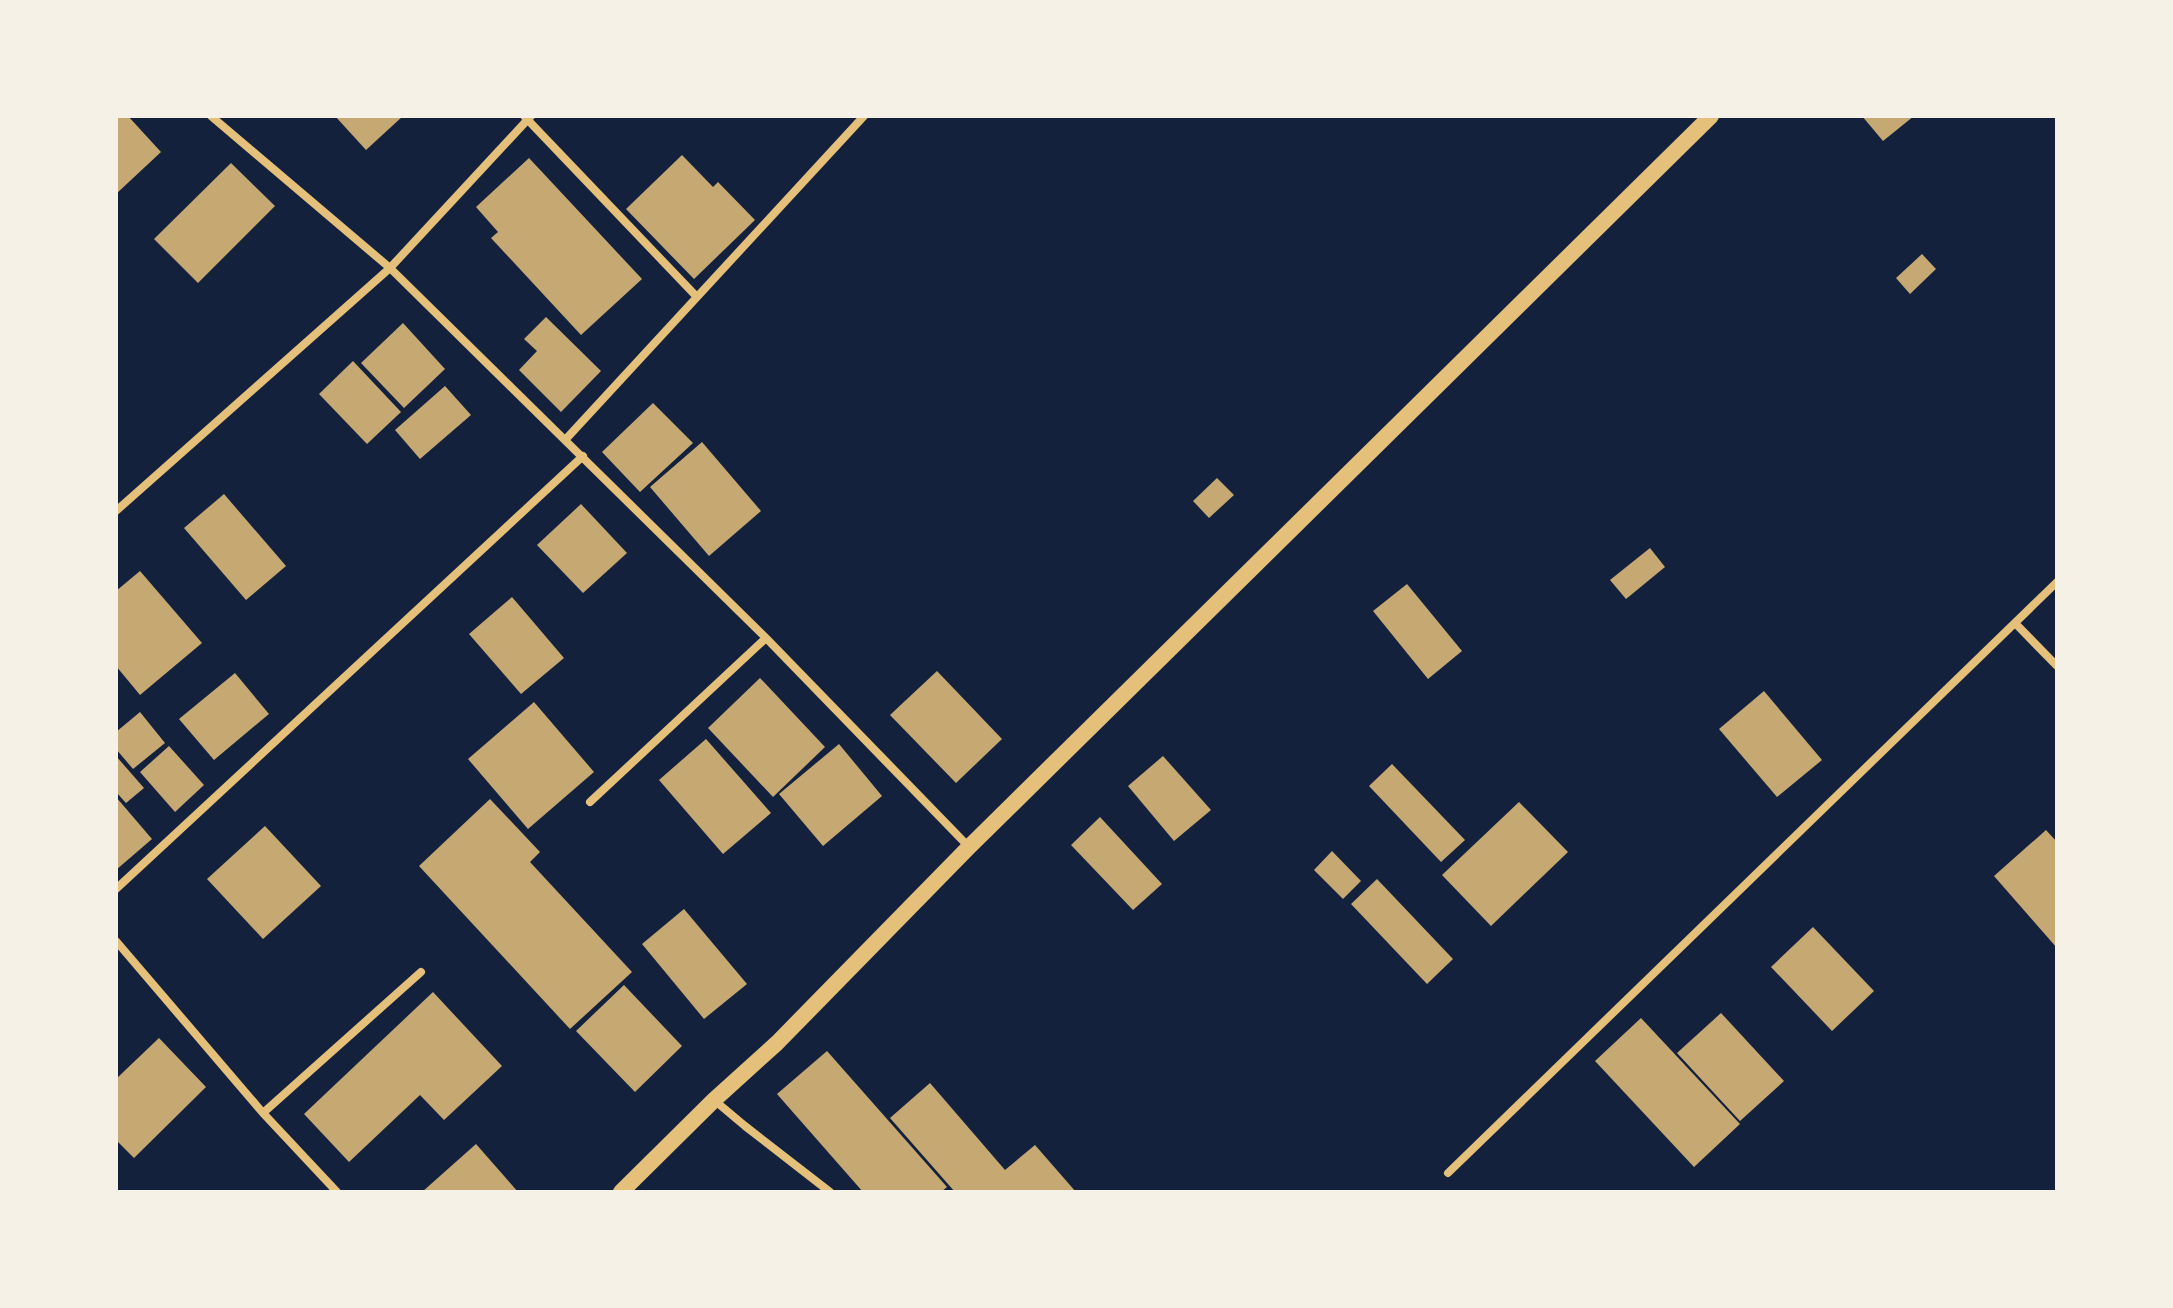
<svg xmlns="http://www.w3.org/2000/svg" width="2173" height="1308" font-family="Ubuntu,sans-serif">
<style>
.building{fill:#c6a872}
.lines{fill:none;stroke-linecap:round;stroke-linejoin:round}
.minor{stroke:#e5c07b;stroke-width:8}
.secondary{stroke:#e5c07b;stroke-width:16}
</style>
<rect width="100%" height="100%" fill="#14213d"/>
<path class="building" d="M116,116H128L161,152L116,194Z
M335,116H403L366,150Z
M1862,116H1914L1883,141Z
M682,155L713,187L718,182L755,220L694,279L626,209Z
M529,158L642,279L581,335L491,238L498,232L476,207Z
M231,163L275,206L198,283L154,239Z
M1922,254L1936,269L1910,294L1896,278Z
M546,317L601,371L561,412L519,370L537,351L524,339Z
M403,323L445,369L404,408L361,363Z
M353,361L401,412L367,444L319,394Z
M445,386L471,415L420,459L395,430Z
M653,403L693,443L640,492L602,452Z
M702,442L761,511L709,556L650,487Z
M1217,478L1234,495L1209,518L1193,501Z
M224,494L286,566L246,600L184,528Z
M581,504L627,553L583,593L537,545Z
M1650,548L1665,567L1626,599L1610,580Z
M140,571L202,643L140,695L116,666V591Z
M1407,584L1462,651L1428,679L1373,611Z
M512,597L564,658L521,694L469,634Z
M937,671L1002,739L956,783L890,715Z
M235,673L269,714L214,760L179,719Z
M760,678L825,747L773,797L708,728Z
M1764,691L1822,760L1777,797L1719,729Z
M534,702L594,772L528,829L468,759Z
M140,712L165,743L133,769L116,749V732Z
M706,739L771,813L723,854L659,780Z
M839,744L882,796L823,846L779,794Z
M169,746L204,785L175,812L140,772Z
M116,756L144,788L126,803L116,792Z
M1163,756L1211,810L1174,841L1128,786Z
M1392,764L1465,840L1441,862L1369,786Z
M116,797L152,839L116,870Z
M490,799L540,852L530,862L632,972L570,1029L419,866Z
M1519,802L1568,852L1491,926L1442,875Z
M1100,817L1162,884L1133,910L1071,845Z
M265,826L321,886L263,939L207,879Z
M2046,830L2057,842V948L1994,876Z
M1332,851L1361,881L1343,899L1314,870Z
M1377,879L1453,959L1427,984L1351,904Z
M684,909L747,984L704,1019L642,944Z
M1813,927L1874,991L1832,1031L1771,967Z
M624,985L682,1046L635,1092L576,1031Z
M433,992L502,1066L444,1120L420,1095L349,1162L304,1114Z
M1721,1013L1784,1081L1740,1121L1677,1053Z
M1641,1018L1740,1124L1694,1167L1595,1061Z
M159,1038L206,1087L134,1158L116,1140V1079Z
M827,1051L947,1187L941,1192H863L777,1094Z
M930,1083L1005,1170L1035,1145L1076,1192H955L890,1118Z
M476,1144L518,1192H422Z"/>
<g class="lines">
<path class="minor" d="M531,116L390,268L766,638L969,847
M525,117L697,297
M566,439L864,116
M116,511L390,268L211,116
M2015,623L2057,666
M590,802L766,638
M116,889L583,456
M116,941L263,1113L337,1192
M714,1100L745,1126L830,1192
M263,1113L421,972
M1448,1173L2057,582"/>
<path class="secondary" d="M621,1192L714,1100L777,1043L969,847L1711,116"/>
</g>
<rect width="2173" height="1308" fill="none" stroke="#f6f1e7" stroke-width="236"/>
</svg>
